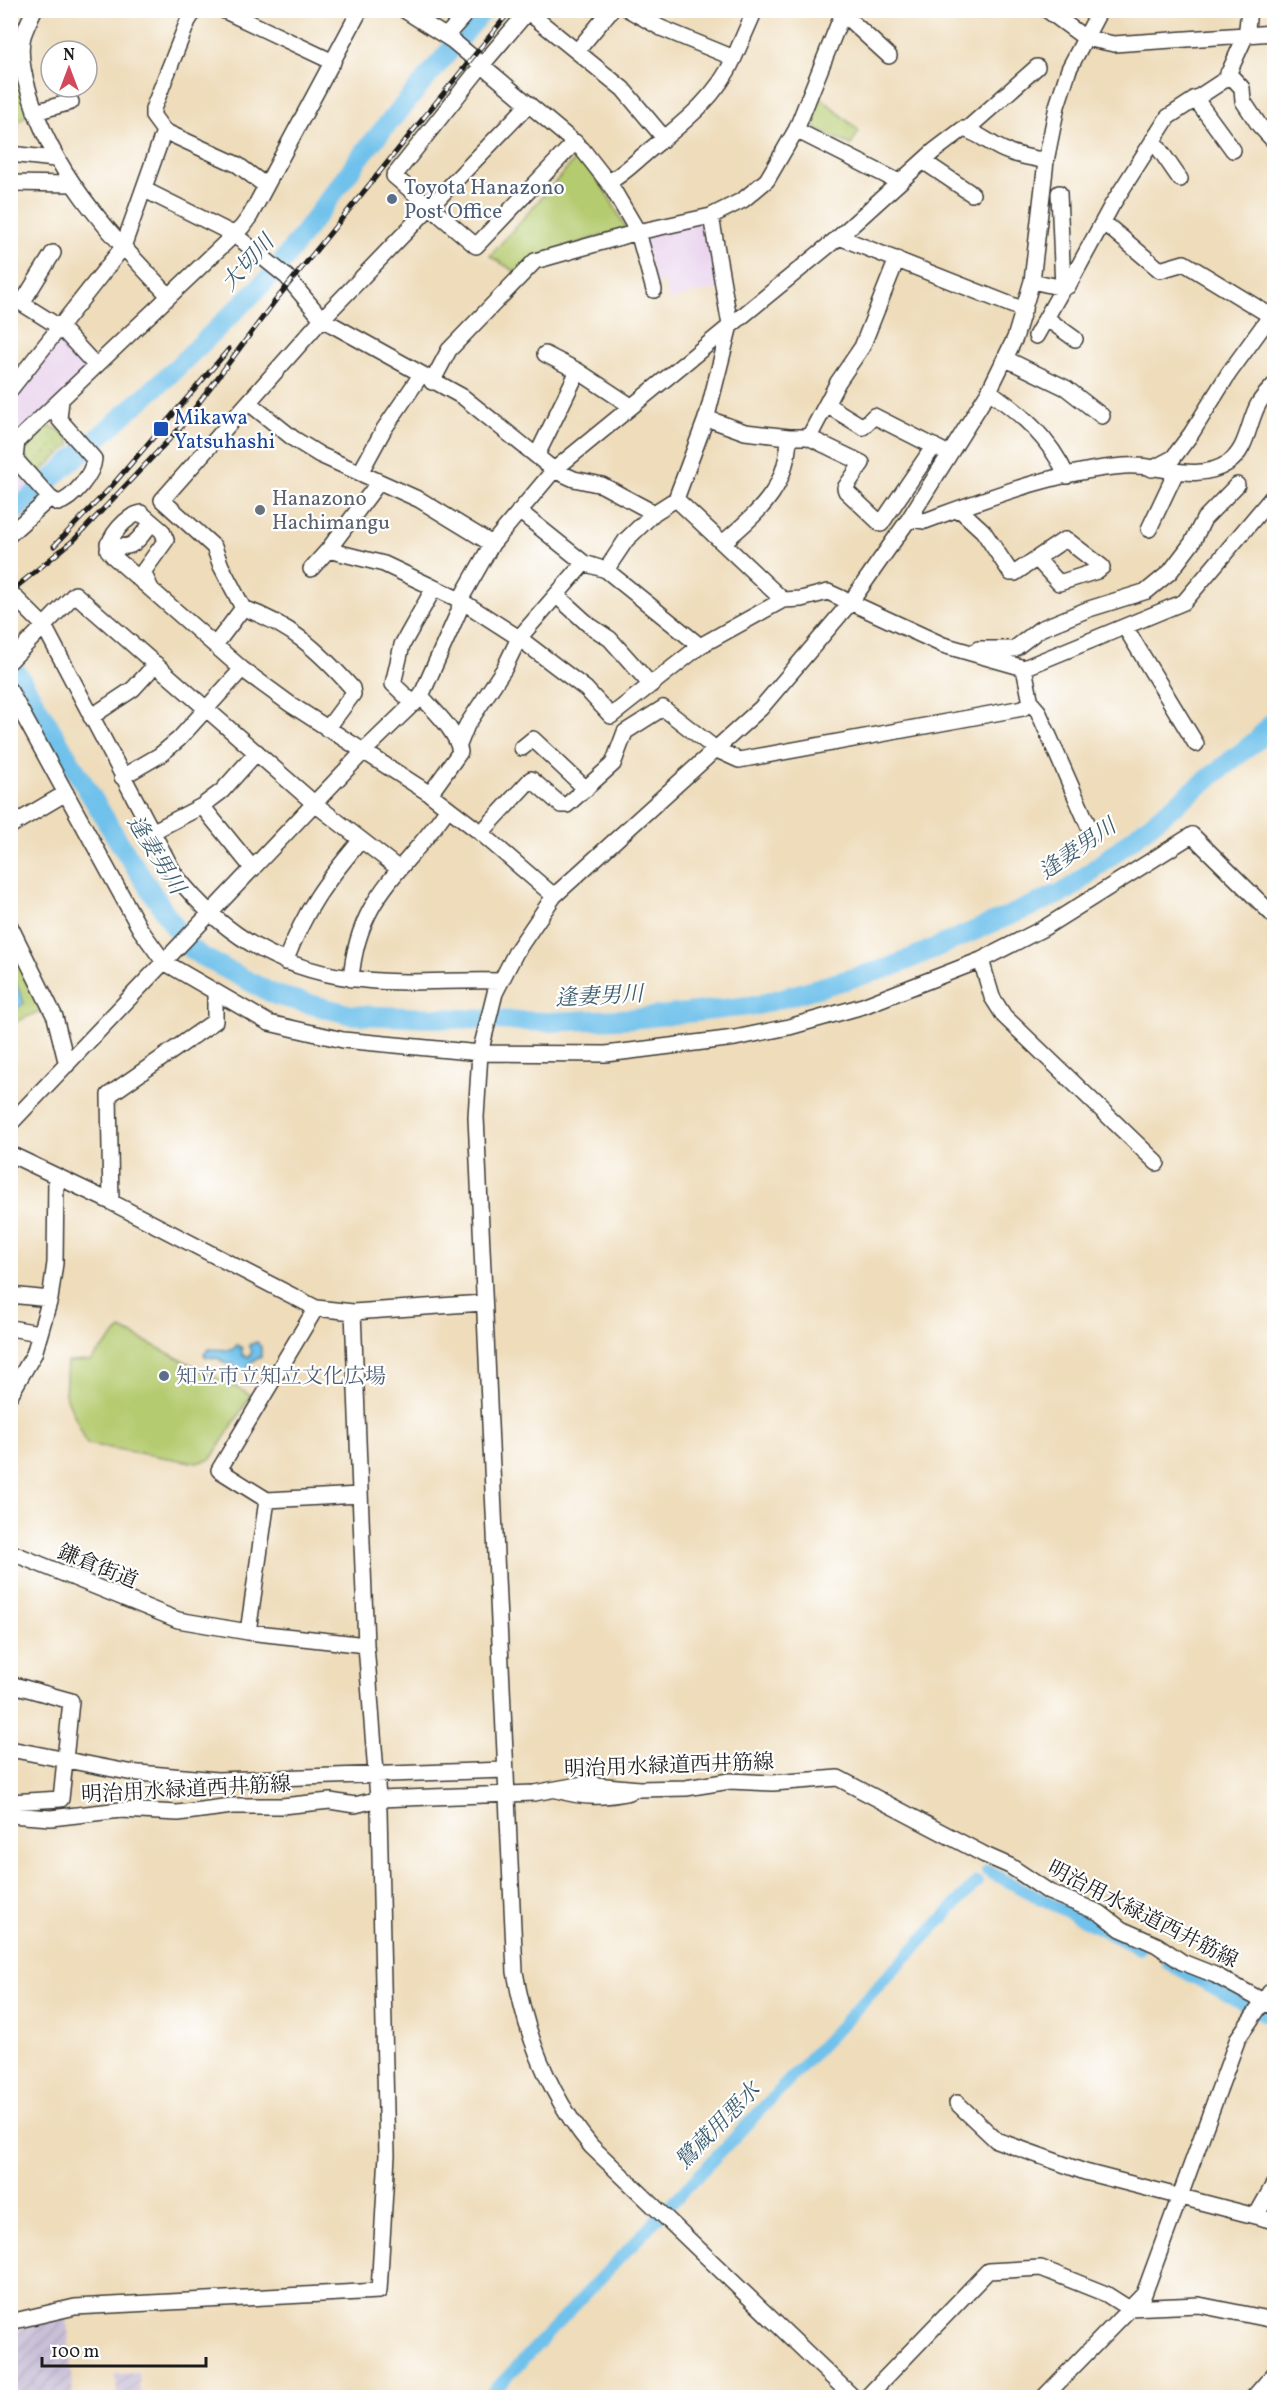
<svg xmlns="http://www.w3.org/2000/svg" width="1285" height="2408" font-family="Vollkorn,'Noto Serif JP',serif">
<style>
.built{fill:#e9d2ed}
.industrial{fill:url(#industrial-furrows)}
.grass{fill:url(#grass-dots);stroke:#687446;stroke-width:1.5}
.park{fill:#b5cb70;stroke:#687446;stroke-width:1.5}
.water{fill:url(#water-ripples);stroke:#466e84;stroke-width:1.5}
.lines{fill:none;stroke-linecap:round;stroke-linejoin:round}
.canal{stroke:#6fc1eb;stroke-width:12}
.river{stroke:#6fc1eb;stroke-width:20}
.minor-casing{stroke:#3c3934;stroke-width:18}
.minor{stroke:#fff;stroke-width:15}
.rail-casing{stroke:#1c1c1c;stroke-width:5}
.rail{stroke:#fff;stroke-width:3;stroke-dasharray:9;stroke-linecap:butt}
.service-dot{fill:#5c6f8a;stroke:#fff;stroke-width:2}
.transit-dot{fill:#1a4fb4;stroke:#fff;stroke-width:2}
.worship-dot{fill:#6b7280;stroke:#fff;stroke-width:2}
.labels{text-anchor:middle;stroke-width:4.5;stroke-linejoin:round;paint-order:stroke}
.service-label{font-size:21px;fill:#4e5e75;stroke:#fff;text-anchor:start}
.transit-label{font-size:21px;fill:#164399;stroke:#fff;text-anchor:start}
.worship-label{font-size:21px;fill:#5b616d;stroke:#fff;text-anchor:start}
.street-label{font-size:21px;fill:#1c1c1c;stroke:#fff}
.water-label{font-size:22px;font-style:italic;fill:#3d5e6f;stroke:#fff}
</style>
<defs>
<pattern id="industrial-furrows" width="10" height="10" patternUnits="userSpaceOnUse" patternTransform="scale(1.5)"><rect width="10" height="10" fill="#c9bfd7"/><path d="M-1 1l2-2M0 10L10 0M9 11l2-2" fill="none" stroke="#aca4b8"/></pattern>
<pattern id="grass-dots" width="8" height="8" patternUnits="userSpaceOnUse" patternTransform="scale(1.5)"><rect width="8" height="8" fill="#b5cb70"/><path d="M2 2h.1M6 6h.1" fill="none" stroke="#9bae60" stroke-width="1.8" stroke-linecap="round"/></pattern>
<pattern id="water-ripples" width="26" height="14" patternUnits="userSpaceOnUse" patternTransform="scale(1.5)"><rect width="26" height="14" fill="#6fc1eb"/><path d="M2 4q2-2 4 0t4 0M15 11q2-2 4 0t4 0" fill="none" stroke="#60a5c9"/></pattern>
</defs>
<rect width="100%" height="100%" fill="#fff"/>
<filter id="ink" filterUnits="userSpaceOnUse"><feTurbulence type="fractalNoise" baseFrequency=".0167" numOctaves="2"/><feDisplacementMap in="SourceGraphic" scale="12" xChannelSelector="R" yChannelSelector="G"/><feConvolveMatrix kernelMatrix="1 2 1 2 8 2 1 2 1" color-interpolation-filters="sRGB"/></filter>
<filter id="wash" filterUnits="userSpaceOnUse"><feTurbulence type="fractalNoise" baseFrequency=".008" numOctaves="4" result="noise"/><feDisplacementMap in="SourceGraphic" scale="24" xChannelSelector="R" yChannelSelector="G"/><feGaussianBlur stdDeviation="1.35" result="paint"/><feColorMatrix in="noise" values="0 0 0 0 0 0 0 0 0 0 0 0 0 0 0 0 0 1.4 0 .05"/><feComposite in="paint" operator="in"/></filter>
<g filter="url(#wash)">
<rect width="100%" height="100%" fill="#eedcba"/>
<path class="built" d="M707,221L719,289L688,294L670,302L664,282L654,283L642,235Z
M59,331L92,366L11,442V391Z
M10,463L31,487L11,504H10Z"/>
<path class="industrial" d="M67,2316L73,2397L11,2398V2330Z
M139,2373L140,2397H117L116,2374Z"/>
<path class="grass" d="M50,427L61,430L71,444L37,475C19,453 17,433 50,427Z"/>
<path class="park" d="M11,68L17,70L31,112L17,122L11,121Z
M811,89L859,131L851,145L800,121Z
M578,156L605,190L626,228L541,255L516,272L490,256Z
M10,935L47,1008L11,1024H10Z
M121,1329L251,1395L211,1459L197,1463L87,1444L65,1394L67,1362L90,1361Z"/>
<path class="water" d="M11,971L24,1003L16,1009L11,999Z
M257,1342L261,1347V1357L251,1362L246,1371H240L233,1363L228,1365L217,1358L206,1357L204,1354L209,1349L232,1350L237,1345L242,1348V1355L249,1357L252,1351L249,1345Z"/>
<g class="lines">
<path class="canal" d="M987,1871L1139,1949
M1168,1964L1274,2021
M487,2398L977,1882"/>
<path class="river" d="M10,515L166,378L274,273L364,152L484,10
M10,668L17,673L119,842L187,946L201,956L275,995L352,1015L549,1022L641,1018L758,1005L891,967L1068,890L1257,740L1274,721"/>
</g>
</g>
<g filter="url(#ink)">
<g class="lines">
<g class="minor-casing">
<path id="minor" d="M34,10C30,19 26,27 23,36C18,55 24,77 30,95C54,177 112,235 169,296
M223,10L333,62
M404,10L453,41L582,149L611,186L638,232L654,290
M529,10L482,65L394,176L476,246L575,142
M1047,10L1085,38L1114,44L1274,33
M528,12L623,89L664,138
M842,13L889,56
M446,36L469,10
M1246,37L1249,10
M577,51L611,10
M734,58L755,10
M1228,73L1242,88L1243,101L1259,125L1274,141
M1195,98L1233,150
M35,112L71,102
M796,130L899,182
M966,130L1037,67
M164,131L238,165L266,186
M1153,140L1180,179
M10,154L55,159
M923,161L972,194
M609,182C622,175 634,163 646,153C679,126 717,98 734,58L661,28L629,10
M10,183L72,184
M145,190L235,235L287,277L322,319L463,397L554,470L574,479L602,485L654,513
M1103,222L1160,270L1184,263L1271,316
M839,237L1024,310
M1032,281L1063,288L1059,193
M10,296L61,328L96,366
M22,303L53,253
M1046,318L1075,339
M1036,336L1063,288L1068,286L1112,205L1168,117L1226,79L1245,37
M545,354L578,371L631,406
M1006,359L1066,388L1102,416
M432,382L449,350L535,261L638,232L711,216L743,200L767,180L796,130L844,10
M10,390L123,247L164,131L153,116V109L188,21L195,10
M989,391C1023,415 1049,438 1067,476
M61,400L59,419L94,459C93,474 73,499 58,503L50,498L15,459L17,441L242,227L250,216L360,10
M249,403L294,439L320,455L420,500L492,544
M827,405L863,427L874,416L943,451
M706,418L745,432L789,437
M808,437L862,463L845,488L846,491L881,524L934,446
M537,455L578,371
M1152,469L1173,458L1191,434L1229,373L1274,311
M360,473L384,429L421,375
M676,499L783,600
M959,509L983,531L1011,573H1015L1064,540H1067L1102,567L1097,571L1059,583L1037,559
M519,511L584,563L606,570L700,646
M909,519L925,521C988,498 1057,471 1124,466C1159,463 1195,484 1228,463C1248,450 1248,421 1259,403C1263,396 1269,391 1274,385
M1149,529L1176,472
M10,534L50,498
M723,543C760,510 787,490 789,437H809L838,382L862,347L897,259
M108,544C134,552 136,541 152,523
M328,550L379,482
M311,569L328,550L384,564L460,600L519,638L586,689L611,716L700,646L783,600L801,599L828,592L943,645L1024,668L1184,602L1274,495
M606,570L626,540L654,513L676,499L707,416L730,325L711,216
M151,589L143,572L166,540L162,531L141,513C126,516 109,536 108,550L114,557L242,669L290,704L430,794L481,833L554,896
M10,592L44,626L174,873C218,931 277,968 350,978C399,986 452,979 501,981
M556,595L589,625L610,639L651,685
M1125,627L1196,744
M215,645L243,608
M978,649H1014L1040,629L1089,609L1147,591L1170,572L1192,543L1204,519L1237,485
M10,661L75,594L315,804L399,869
M10,691L140,929L164,962L269,1023L343,1040L480,1053L606,1054L735,1038L789,1027L863,1006L981,960L1044,928L1192,835L1274,916
M421,696C434,711 457,731 460,752L430,794
M1031,703L1038,711L1092,834
M414,704L393,684L402,645L434,588
M91,717L133,689L156,664
M327,729L353,694L352,688C318,650 291,625 243,608L221,566L214,547L162,500L322,319L529,104
M459,745L467,725L504,669L519,638L584,563
M522,748L533,739L586,789
M122,777L160,755L179,739L242,669
M202,806L253,869
M10,826L66,793
M152,832L202,806L222,791L257,752
M481,833L531,779L561,805H567L613,764L625,732L663,708L717,750L739,760L1023,708L1031,703L1024,668
M10,926L55,1017L67,1065
M981,960L992,997L1004,1016L1157,1163
M285,962C306,908 324,884 361,840
M351,979C358,894 405,872 448,808
M10,1124L364,751L421,696L459,611L460,600L492,544L554,470L839,237L934,151L963,129C979,134 982,138 996,146C1011,155 1029,157 1046,161
M10,1154L111,1202L316,1308L353,1312L483,1303
M111,1202L109,1095L215,1021V994
M10,1295L50,1299
M316,1308L219,1470L267,1500L359,1495
M10,1328L39,1333
M10,1395L34,1354L50,1299L55,1263L56,1176
M10,1552L178,1620L248,1632L366,1645
M248,1632L267,1500
M10,1684L71,1701L61,1799L10,1802
M10,1749L128,1772L217,1780L505,1770
M557,1790C583,1798 604,1798 630,1792
M10,1815L51,1818L121,1810L178,1813L232,1806H282L330,1801L355,1805L379,1799L534,1793L584,1784L639,1789L686,1788L730,1781L773,1783L838,1778L985,1855L1010,1866L1049,1892L1100,1913L1121,1929L1157,1945L1182,1962L1215,1975L1274,2007
M957,2103L996,2140L1085,2172L1274,2221
M1256,2216L1274,2184
M10,2322L75,2307L379,2291L387,2155L379,1811L366,1645L353,1312
M854,2398L591,2146C549,2095 526,2037 515,1972L476,1117L480,1053L495,993L516,952L554,896L761,708L850,603L909,519L989,391L1015,338L1032,281L1046,161L1057,106L1069,69L1100,10
M866,2398L988,2271L1041,2268L1106,2294L1128,2308L1199,2305L1274,2320
M1043,2398L1144,2294L1238,2038L1270,1992
M1253,2398L1274,2374"/>
</g>
<use href="#minor" class="minor"/>
<g class="rail-casing">
<path id="rail" d="M54,546L110,488L229,349
M10,592L75,539L180,428L275,301L511,10"/>
</g>
<use href="#rail" class="rail"/>
</g>
</g>
<g class="service-dot">
<circle cx="392" cy="199" r="6"/>
<circle cx="164" cy="1376" r="6"/>
</g>
<rect class="transit-dot" x="153" y="421" width="16" height="16" rx="3"/>
<circle class="worship-dot" cx="260" cy="510" r="6"/>
<g class="labels">
<g class="service-label">
<text x="404" y="194">Toyota Hanazono<tspan x="404" dy="24">Post Office</tspan></text>
<text x="176" y="1383">知立市立知立文化広場</text>
</g>
<g class="transit-label">
<text x="174" y="424">Mikawa<tspan x="174" dy="24">Yatsuhashi</tspan></text>
</g>
<g class="worship-label">
<text x="272" y="505">Hanazono<tspan x="272" dy="24">Hachimangu</tspan></text>
</g>
<g class="street-label">
<text transform="translate(98 1566) rotate(22)" y="7">鎌倉街道</text>
<text transform="translate(669 1765) rotate(-2)" y="7">明治用水緑道西井筋線</text>
<text transform="translate(186 1789) rotate(-3)" y="7">明治用水緑道西井筋線</text>
<text transform="translate(1143 1914) rotate(27)" y="7">明治用水緑道西井筋線</text>
</g>
<g class="water-label">
<text transform="translate(247 262) rotate(-48)" y="8">大切川</text>
<text transform="translate(1077 848) rotate(-35)" y="8">逢妻男川</text>
<text transform="translate(157 854) rotate(58)" y="8">逢妻男川</text>
<text transform="translate(599 995) rotate(-3)" y="8">逢妻男川</text>
<text transform="translate(717 2125) rotate(-46)" y="8">鷺蔵用悪水</text>
</g>
</g>
<rect width="1285" height="2408" fill="none" stroke="#fff" stroke-width="36"/>
<g transform="translate(69 69)"><circle r="28" fill="#ffffff" stroke="#a4a4a4" stroke-width="1.5"/>
<path d="M0-4.5L10 22L0 15L-10 22Z" fill="#d1495b"/>
<text y="-9" font-size="16" font-weight="bold" text-anchor="middle" fill="#1c1c1c">N</text>
</g>
<path d="M42 2357v9h164v-9" fill="none" stroke="#1c1c1c" stroke-width="3"/>
<text x="51" y="2357" font-size="18" fill="#1c1c1c" stroke="#ffffff" stroke-width="4.5" paint-order="stroke">100 m</text>
</svg>
